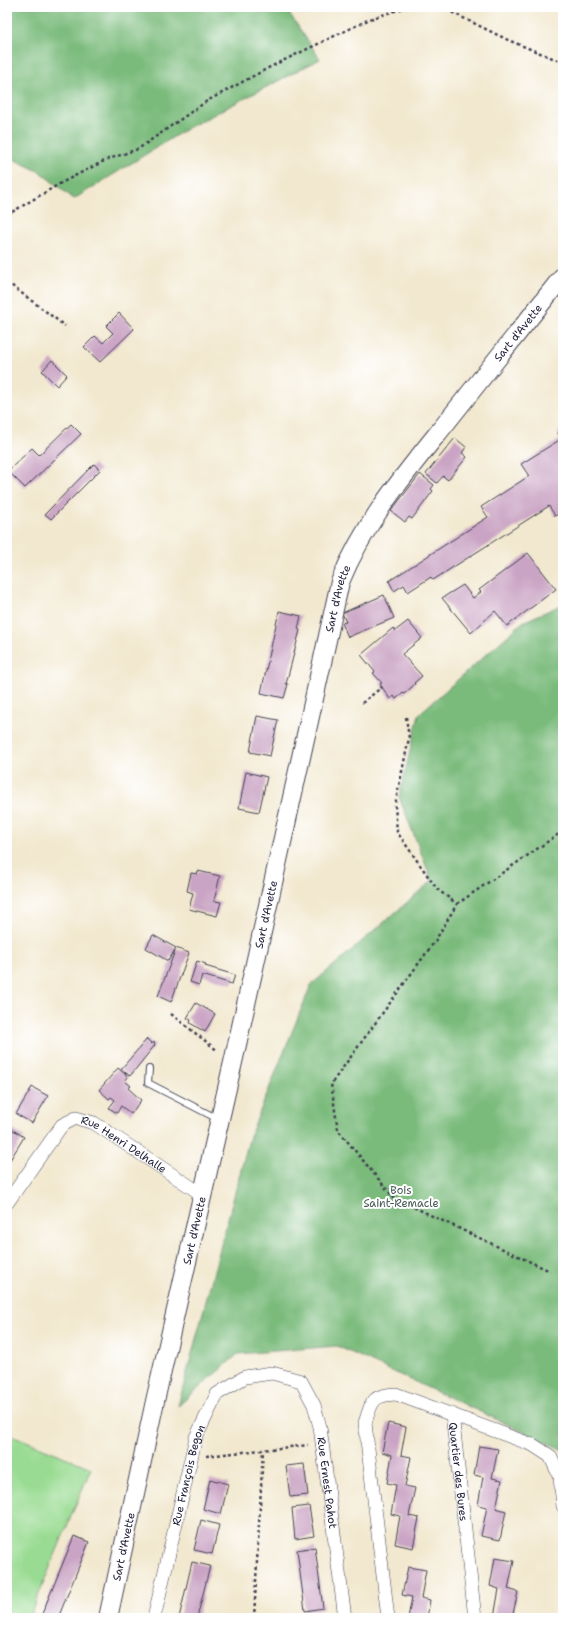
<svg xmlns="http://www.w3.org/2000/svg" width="570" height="1625" font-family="'Shantell Sans',sans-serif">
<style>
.green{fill:#99db92;stroke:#5e7e66}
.forest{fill:#7abb7c;stroke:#4e6e5c}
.building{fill:#caa4c4}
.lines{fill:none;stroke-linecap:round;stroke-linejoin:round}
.lane-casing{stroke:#414051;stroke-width:8}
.street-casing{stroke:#414051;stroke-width:14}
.secondary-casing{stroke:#414051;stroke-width:20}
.path{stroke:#414051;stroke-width:2.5;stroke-dasharray:3 3;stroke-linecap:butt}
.lane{stroke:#fff;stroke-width:6}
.street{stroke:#fff;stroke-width:13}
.secondary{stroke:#fff;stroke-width:18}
.labels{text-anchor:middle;stroke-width:4;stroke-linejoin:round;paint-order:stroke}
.street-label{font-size:11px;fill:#22223b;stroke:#fff}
.park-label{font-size:11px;fill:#465a55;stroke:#fff}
</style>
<rect width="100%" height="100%" fill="#fff"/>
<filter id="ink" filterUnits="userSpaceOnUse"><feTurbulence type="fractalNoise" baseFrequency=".025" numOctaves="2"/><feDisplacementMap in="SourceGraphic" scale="8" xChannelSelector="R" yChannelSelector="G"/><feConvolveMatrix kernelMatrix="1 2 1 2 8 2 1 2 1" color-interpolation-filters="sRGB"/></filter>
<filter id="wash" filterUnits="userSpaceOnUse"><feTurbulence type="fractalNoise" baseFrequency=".012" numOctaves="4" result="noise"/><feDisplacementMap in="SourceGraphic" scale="16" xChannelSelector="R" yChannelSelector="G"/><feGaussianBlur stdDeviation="0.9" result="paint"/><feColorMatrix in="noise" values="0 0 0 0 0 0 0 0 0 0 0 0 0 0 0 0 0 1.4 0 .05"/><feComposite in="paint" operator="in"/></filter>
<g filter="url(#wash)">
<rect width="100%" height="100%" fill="#f2e8cf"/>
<path class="green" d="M7,1433L91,1468L29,1618H7Z"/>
<path class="forest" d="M7,7H285L320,59L188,128L74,199L40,172L7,156Z
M563,604V1450L337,1346L238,1354L178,1406L250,1136L311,985L432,881L399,797L419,714L523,622Z"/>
<g id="blocks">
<path class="building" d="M119,313L134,329L100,362L84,347L95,336L103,343L113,333L106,326Z
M52,360L67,375L57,386L42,371Z
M71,424L81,434L25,488L8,471L32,448L39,455Z
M563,425V511L555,516L549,506L433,580L431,577L408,592L404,585L394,591L389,581L488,517L481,507L529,476L521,464L561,439L558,433Z
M455,438L466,447L462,453L467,457L448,480L443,476L437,483L426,474Z
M94,464L100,470L51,519L45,514Z
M420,474L434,485L431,489L433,491L412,519L409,517L405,522L391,511Z
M528,553L556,589L507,626L495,611L471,633L442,598L463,585L473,598L481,592L479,590Z
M384,595L394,618L348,637L342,623L346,622L342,613Z
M279,611L301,616L298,629L300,630L286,684H288L284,698L261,693Z
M408,621L422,638L402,654L422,676L414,683L415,684L404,694L403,693L396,699L394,696L390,699L380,684L382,683L373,673L375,672L361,655L393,628L395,631Z
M257,716L278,720L270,756L250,752Z
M246,772L267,777L259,812L239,808Z
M198,871L220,876L214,901L221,902L217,916L189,909L193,893L187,891L191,873L197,874Z
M153,935L176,948L168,961L146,948Z
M176,948L189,953L171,1002L158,996Z
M197,961L206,964L205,966L235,975L232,984L202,975L199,985L190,982Z
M196,1003L215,1014L205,1032L190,1023L191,1020L187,1018Z
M147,1039L152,1044L154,1042L155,1045L130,1076L121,1069Z
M118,1068L128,1077L125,1081L131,1086L128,1088L141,1100L131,1114L121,1106L117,1113L109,1108L115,1100L111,1097L109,1099L99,1090Z
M32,1087L48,1096L32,1123L16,1114Z
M7,1126L24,1137L7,1165Z
M388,1423L406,1427L401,1455L411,1457L405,1486L415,1488L409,1516L419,1518L413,1548L395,1544L400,1516L391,1514L396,1485L387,1483L392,1455L382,1452Z
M479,1446L498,1449L492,1478L502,1480L496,1508L506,1511L500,1540L481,1536L487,1507L478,1505L483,1477L474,1475Z
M304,1464L308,1495L290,1497L286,1466Z
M210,1479L228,1484L221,1514L203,1509Z
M309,1506L314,1536L295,1539L292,1508Z
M201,1520L219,1525L212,1554L194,1550Z
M74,1536L89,1542L58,1618H51L42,1614Z
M315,1547L323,1608L305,1611L297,1550Z
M495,1558L514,1561L508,1589L518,1592L512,1618L494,1617L499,1589L490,1586Z
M192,1562L210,1566L197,1618H179Z
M408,1567L426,1570L421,1598L430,1600L427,1618H408L412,1597L402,1595Z"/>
</g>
</g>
<g filter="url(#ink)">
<use href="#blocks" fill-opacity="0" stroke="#414051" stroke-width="1"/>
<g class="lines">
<g class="lane-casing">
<path id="lane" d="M149,1069L148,1083L218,1119"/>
</g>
<g class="street-casing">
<g id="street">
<path id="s1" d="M7,1203L62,1125L76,1118L94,1123L203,1195"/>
<path id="s2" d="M452,1414L475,1618"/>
<path id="s3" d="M154,1618L196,1437L217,1394L245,1377L272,1373L301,1381L314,1405L320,1427L345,1618"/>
<path d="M388,1618L365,1423C372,1401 372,1395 396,1394L533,1445L550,1456L560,1477L563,1506"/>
</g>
</g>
<g class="secondary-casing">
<g id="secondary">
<path id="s4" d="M108,1618L155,1401L234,1058L340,582C365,521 405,474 446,423C485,374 524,325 563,276"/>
</g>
</g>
<path class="path" d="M441,7L508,40L560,61H563
M7,215L61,183L106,160L138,149L207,101L272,66L370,19L407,7
M7,282L65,326
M362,703L382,687
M406,717L409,738L395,805L397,832L437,889L457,904L435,941L331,1084L338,1130L394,1198L550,1271
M457,904L563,831
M171,1014L218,1051
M206,1456L308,1445
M254,1618L263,1450"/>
<use href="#lane" class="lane"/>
<use href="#street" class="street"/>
<use href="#secondary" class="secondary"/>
</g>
</g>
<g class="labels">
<g class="street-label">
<text dy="4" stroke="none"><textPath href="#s4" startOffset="1369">Sart d'Avette</textPath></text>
<text dy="4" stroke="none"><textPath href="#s4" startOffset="1045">Sart d'Avette</textPath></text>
<text dy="4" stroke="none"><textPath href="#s4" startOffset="721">Sart d'Avette</textPath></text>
<text dy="4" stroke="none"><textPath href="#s1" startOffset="166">Rue Henri Delhalle</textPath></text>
<text dy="4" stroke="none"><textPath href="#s4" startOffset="397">Sart d'Avette</textPath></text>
<text dy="4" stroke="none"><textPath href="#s2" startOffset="58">Quartier des Bures</textPath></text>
<text dy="4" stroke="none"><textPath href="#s3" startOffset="147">Rue François Begon</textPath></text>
<text dy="4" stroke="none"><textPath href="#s3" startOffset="430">Rue Ernest Pahot</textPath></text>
<text dy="4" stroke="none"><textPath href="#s4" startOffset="73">Sart d'Avette</textPath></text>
</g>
<g class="park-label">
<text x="401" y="1194">Bois<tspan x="401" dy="13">Saint-Remacle</tspan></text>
</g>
</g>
<rect width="570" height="1625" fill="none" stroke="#fff" stroke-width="24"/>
</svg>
